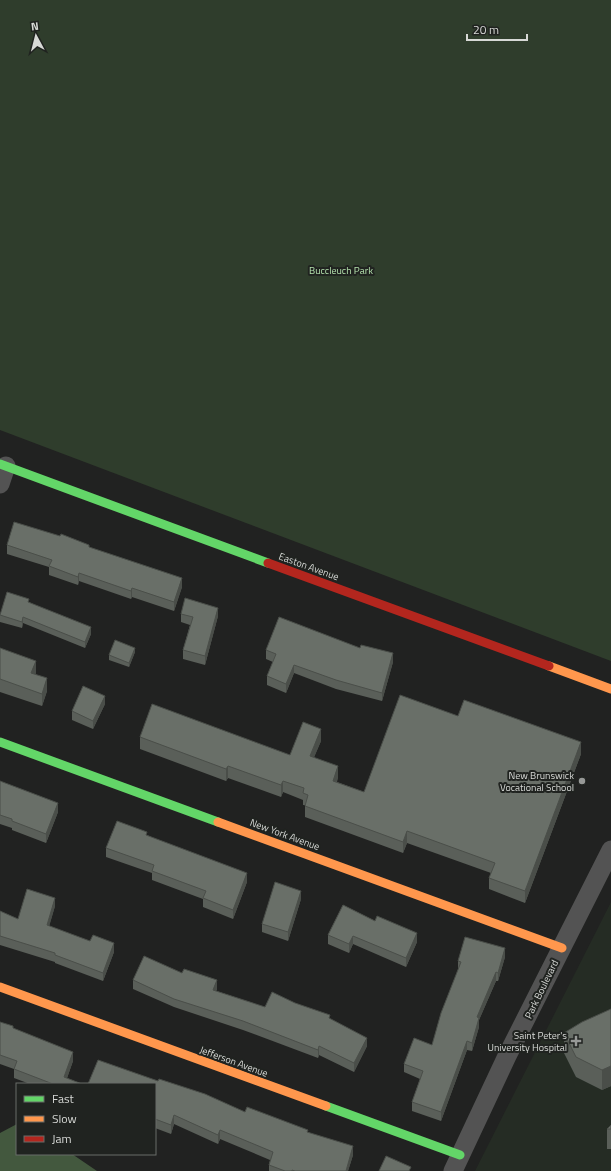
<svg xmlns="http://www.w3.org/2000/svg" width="611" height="1171" font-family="'Titillium Web',sans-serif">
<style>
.built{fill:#252c24}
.green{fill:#2f3d2c}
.forest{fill:#43583e}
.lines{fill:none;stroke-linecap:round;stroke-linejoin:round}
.street{stroke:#535353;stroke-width:19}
.fast{stroke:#63d668;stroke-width:9}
.slow{stroke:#ff974d;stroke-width:9}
.jam{stroke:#b3261e;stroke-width:9}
.wall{fill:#5a5f59}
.shaded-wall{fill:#4a4e49}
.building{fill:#696f68;stroke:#4a4e49}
.poi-dot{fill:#979997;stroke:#202320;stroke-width:1.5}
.labels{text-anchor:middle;stroke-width:4;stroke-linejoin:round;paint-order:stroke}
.park-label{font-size:10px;fill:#b4e2ad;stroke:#202320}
.street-label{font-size:10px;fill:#d7d9d6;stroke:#202320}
.poi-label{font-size:10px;fill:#d7d9d6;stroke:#202320;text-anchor:end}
</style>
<rect width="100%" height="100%" fill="#212221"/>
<path class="built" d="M611,902V1171H475L606,912Z"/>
<path class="green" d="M0,0H611V661L0,430Z"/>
<path class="forest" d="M17,1124V1154H72L97,1171H0V1133Z"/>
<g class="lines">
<path class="street" d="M0,484L6,466
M453,1171L507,1056L611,850"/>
<path class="fast" d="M0,464L268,563
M0,742L218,822
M326,1106L460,1155"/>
<path class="slow" d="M549,666L611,689
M218,822L562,948
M0,987L326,1106"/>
<path class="jam" d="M268,563L549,666"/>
</g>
<path class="wall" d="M7,545L89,547L182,587L174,611L132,597L131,599L79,581L78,585L49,575V567L7,554Z
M29,602L91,634L85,648L23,623L22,628L0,622V614Z
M181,614L218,616L205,665L183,659V650L190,625L181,622Z
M0,648L36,673L35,674L47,691L42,706L0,692Z
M266,650L393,662L382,701L336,689L294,673L286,693L267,685V676L273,662L266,659Z
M135,652L129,667L109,660V655Z
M105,704L93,729L72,720V711Z
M458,716L581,754L525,903L489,889V878L491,873L407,843L403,853L305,817V805H303V800L283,792L281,797L228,778L226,781L140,749V737L290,755L321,741L314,757L338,777L337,782L364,792Z
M0,781L58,812L46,843L12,830V828L0,824Z
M147,835L247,882L233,919L203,907V899L152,880V873L106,857V848Z
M301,899L288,941L262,932V924Z
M343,905L417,942L406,967L353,944L349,953L328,944V935Z
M55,906L49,926L114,952L103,981L55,963V962L0,945V911L18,919Z
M505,957L498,981H496L479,1020V1027L472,1051L467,1050L441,1121L412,1111V1102L420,1079L404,1072V1064L432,1045L458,970V961Z
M133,980L217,989L216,991L265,1007L295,1003L330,1019L367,1046L354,1072L319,1055L318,1058L243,1030L174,1007L133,989Z
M611,1009V1086L602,1090L576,1077L564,1053V1033Z
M0,1022L13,1028L73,1061L67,1078L82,1084H30L14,1078V1069L0,1064Z
M155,1084L245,1112L308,1132L353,1155L348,1171H269V1165L270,1160L220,1139L218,1144L174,1124L171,1134L155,1128Z
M611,1125V1149H607V1129Z"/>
<path class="shaded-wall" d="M79,573V581L78,585V577Z
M182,578V587L174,611V602Z
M132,588V597L131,599V591Z
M218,608V616L205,665V656Z
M23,617V623L22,628V622Z
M91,627V634L85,648V642Z
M135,648V652L129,667V663Z
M393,653V662L382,701V693Z
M36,661V673L31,685V673Z
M294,665V673L286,693V684Z
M47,678V691L42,706V694Z
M105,696V704L93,729V721Z
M321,729V741L310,767V756Z
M581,742V754L525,903V891Z
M228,766V778L226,781V769Z
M338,766V777L333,793V781Z
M283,781V792L281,797V785Z
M58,803V812L46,843V834Z
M407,831V843L403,853V842Z
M247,873V882L233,919V910Z
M301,891V899L288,941V932Z
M55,898V906L47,934V925Z
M417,933V942L406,967V958Z
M353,936V944L349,953V944Z
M114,943V952L103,981V973Z
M505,948V957L498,981V973Z
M496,972V981L479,1020V1027L472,1051V1043L477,1017Z
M217,980V989L213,999V990Z
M367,1038V1046L354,1072V1063Z
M467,1041V1050L441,1121V1112Z
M319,1046V1055L318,1058V1050Z
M73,1052V1061L65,1084L64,1077Z
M611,1066V1086L602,1090V1070Z
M174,1115V1124L171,1134V1125Z
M220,1130V1139L218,1144V1135Z
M353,1146V1155L348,1171H346Z"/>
<path class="building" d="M14,522L60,536L61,534L89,545V547L182,578L174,602L132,588L131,591L79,573L78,577L49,566L52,560L7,545Z
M7,592L29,599L28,602L91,627L85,642L23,617L22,622L0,615Z
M185,598L218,608L205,656L183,650L193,617L181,614Z
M279,617L360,648L361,645L393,653L382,693L336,680L294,665L286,684L267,676L276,654L266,650Z
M115,640L135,648L129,663L109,655Z
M0,648L36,661L31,673L47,678L42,694L0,679Z
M83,686L105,696L93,721L72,711Z
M400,695L458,716L464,700L581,742L525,891L489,878L495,863L407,831L403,842L305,806L308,795L303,793L304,788L283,781L281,785L228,766L226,769L140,737L152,704L290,755L303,722L321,729L310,756L338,766L333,781L364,792Z
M0,781L58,803L46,834L12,821V819L0,815Z
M117,821L147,832L146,835L247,873L233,910L203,898L206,891L152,871L154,865L106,848Z
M275,882L301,891L288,932L262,924Z
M27,889L55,898L47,925L90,941L93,935L114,943L103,973L55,955V953L0,936V911L18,919Z
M343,905L375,921L377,916L417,933L406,958L353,936L349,944L328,935Z
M465,937L505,948L498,973L496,972L477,1017L479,1018L472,1043L467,1041L441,1112L412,1102L423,1071L404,1064L414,1038L432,1045L441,1013L461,962L458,961Z
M144,956L182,973L184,969L217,980L213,990L265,1007L272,992L295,1003L330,1015L329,1018L367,1038L354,1063L319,1046L318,1050L243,1021L174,999L133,980Z
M611,1009V1066L602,1070L576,1057L564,1033L582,1022Z
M0,1022L13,1026V1028L73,1052L64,1077L82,1084H53L14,1069L17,1061L0,1055Z
M98,1060L158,1081L159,1079L205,1094L245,1112L247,1107L308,1130L307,1132L353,1146L346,1171H295L292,1170V1171H285L269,1165L273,1152L220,1130L218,1135L174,1115L171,1125L155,1119V1084H88Z
M611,1125V1129H607Z
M386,1156L411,1167L409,1171H379Z"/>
<g class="poi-dot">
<circle cx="582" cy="781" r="4"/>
<path d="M574 1035h4v4h4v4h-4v4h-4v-4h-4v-4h4z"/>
</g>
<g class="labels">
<g class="park-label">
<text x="341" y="274">Buccleuch Park</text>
</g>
<g class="street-label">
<text transform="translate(309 566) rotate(20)" y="4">Easton Avenue</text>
<text transform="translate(285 834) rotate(20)" y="4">New York Avenue</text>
<text transform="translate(541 989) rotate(-64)" y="4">Park Boulevard</text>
<text transform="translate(234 1061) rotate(20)" y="4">Jefferson Avenue</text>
</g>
<g class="poi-label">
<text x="574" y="779">New Brunswick<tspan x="574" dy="12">Vocational School</tspan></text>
<text x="567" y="1039">Saint Peter's<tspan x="567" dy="12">University Hospital</tspan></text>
</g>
</g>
<rect x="16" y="1083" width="140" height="72" fill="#202320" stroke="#696c69"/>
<rect x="24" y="1096" width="20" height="6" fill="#63d668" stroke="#696c69"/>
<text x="52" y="1103" font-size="12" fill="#d7d9d6">Fast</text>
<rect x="24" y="1116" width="20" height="6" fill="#ff974d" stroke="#696c69"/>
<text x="52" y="1123" font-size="12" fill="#d7d9d6">Slow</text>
<rect x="24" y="1136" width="20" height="6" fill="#b3261e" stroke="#696c69"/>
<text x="52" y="1143" font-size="12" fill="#d7d9d6">Jam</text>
<g transform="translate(36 36) rotate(353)" stroke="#202320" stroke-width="3" paint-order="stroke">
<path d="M0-3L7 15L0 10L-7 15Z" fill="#d7d9d6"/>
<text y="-6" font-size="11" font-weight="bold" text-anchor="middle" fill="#d7d9d6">N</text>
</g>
<path d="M467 34v6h60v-6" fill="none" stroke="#d7d9d6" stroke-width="2"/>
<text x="473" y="34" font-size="12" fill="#d7d9d6" stroke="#202320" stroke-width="3" paint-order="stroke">20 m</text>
</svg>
